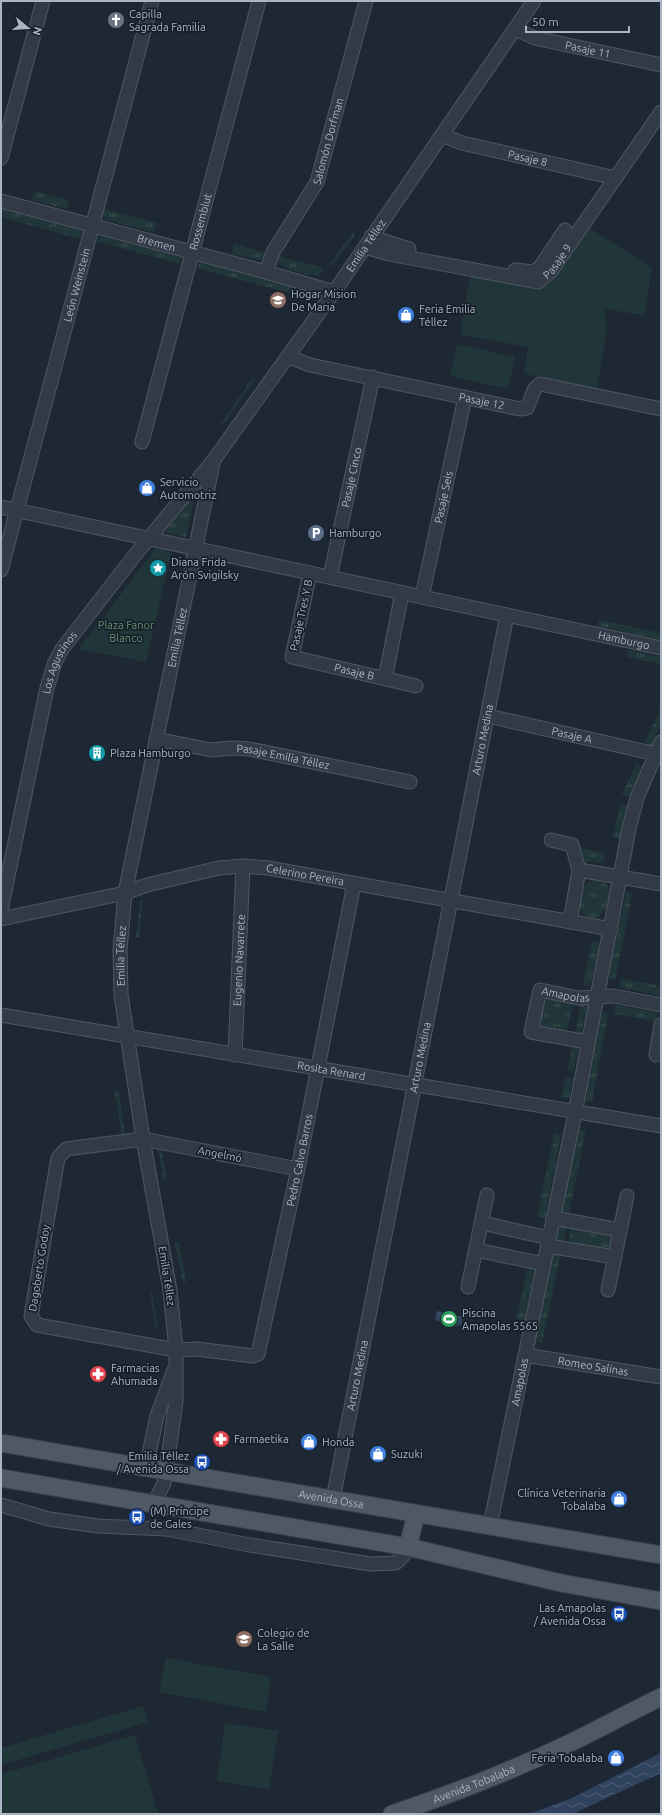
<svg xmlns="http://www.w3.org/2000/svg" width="662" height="1815" font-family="Ubuntu,sans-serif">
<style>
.grass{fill:url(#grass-tufts)}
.park{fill:#213638}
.water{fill:url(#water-waves)}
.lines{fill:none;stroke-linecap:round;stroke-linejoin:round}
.minor-casing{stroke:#4f5764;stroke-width:15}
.major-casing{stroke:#3b434f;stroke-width:19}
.minor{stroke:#313a46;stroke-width:13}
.major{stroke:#4f5966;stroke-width:17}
.labels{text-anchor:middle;stroke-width:3.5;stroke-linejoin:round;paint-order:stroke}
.poi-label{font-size:11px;fill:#abb4c4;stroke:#171f2a;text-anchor:start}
.street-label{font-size:11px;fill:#abb4c4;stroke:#171f2a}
.park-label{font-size:11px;fill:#62946e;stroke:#171f2a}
</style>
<defs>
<pattern id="grass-tufts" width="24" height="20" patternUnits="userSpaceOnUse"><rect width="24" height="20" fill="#213638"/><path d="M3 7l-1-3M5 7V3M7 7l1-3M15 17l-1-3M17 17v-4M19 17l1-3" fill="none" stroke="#3f5153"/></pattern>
<pattern id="water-waves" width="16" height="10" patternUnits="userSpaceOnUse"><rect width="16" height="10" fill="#30435e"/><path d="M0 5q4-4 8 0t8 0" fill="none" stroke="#4b5c73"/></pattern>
</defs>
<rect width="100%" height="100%" fill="#1e2835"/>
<path class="grass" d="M34,191L69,200L67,209L32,200Z
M1,208L82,230L80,239L1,217Z
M103,209L157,223L154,232L107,220L102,213Z
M353,233L355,235L332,266L329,265Z
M101,236L181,257L180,264L95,241Z
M234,244L268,253L267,257L259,260L231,253Z
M275,255L323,268L319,276H316C303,273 277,271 275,255Z
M200,262L300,288L306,294L304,297L197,268Z
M253,377L256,378L223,425L221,424Z
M193,492H196L186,537L167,533V527Z
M599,620L661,633V640L598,626Z
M628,650L661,657V664L627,657Z
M661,706V724L650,748L644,745Z
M636,764L642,767L629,797L622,795Z
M620,805L627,806L620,839L613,837Z
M575,847L605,853L603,863L592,861L581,863Z
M595,879C600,880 605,881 608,886C613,895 605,914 596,919L584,915L579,908C582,896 581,883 595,879Z
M626,892L632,894L615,980L608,979Z
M140,901H143L139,937H136Z
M592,941L598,942L599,948L590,986L583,984Z
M621,978L661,986V996L619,987Z
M541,992L574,999L566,1036L534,1029Z
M581,1002L588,1003L580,1039L574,1038Z
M615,1005L658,1013L657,1022L614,1014Z
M602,1012L608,1014L592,1102L585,1101Z
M573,1041L580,1043L573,1072L567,1071Z
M566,1077L573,1078L569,1098H561Z
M114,1090H119L125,1133L122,1135Z
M578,1129L586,1131L568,1218L561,1217Z
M554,1133L561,1135L545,1218L537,1217Z
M161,1149L167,1178L164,1179L158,1150Z
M559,1222L567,1224L563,1245L555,1244Z
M571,1224L614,1232L611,1253L568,1246Z
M179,1242L186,1282L183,1283L175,1243Z
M554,1249L561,1251L542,1343L536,1341V1339Z
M528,1265L535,1267L524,1323L516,1322Z
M150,1292H152L158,1328L156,1329Z"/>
<path class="park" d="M585,225L652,268L644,315L604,309L607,328L597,388L524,374L528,347L460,335L471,271L547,285Z
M457,344L515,357L508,389L450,376Z
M158,548L171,553L146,662L79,649L155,549Z
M166,1658L271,1677L266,1712L159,1692Z
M143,1706L148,1722L1,1765V1748Z
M225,1723L278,1731L269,1789L217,1781Z
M135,1735L158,1814H1V1774Z"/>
<path class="water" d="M437,1311L463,1317L461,1326L435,1320Z
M661,1753V1773L572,1814H529L572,1798Z"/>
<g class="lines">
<g class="minor-casing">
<g id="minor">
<path id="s1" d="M515,29L535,38L661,65"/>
<path id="s2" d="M442,135L462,143L615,178"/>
<path d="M1,158L43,1"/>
<path id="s3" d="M1,201L266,272L334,292"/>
<path d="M371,237L409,249"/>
<path id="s4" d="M365,247L389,254L538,282L551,271L661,112"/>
<path d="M515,270L534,272L541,266L565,230"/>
<path id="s5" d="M266,272L273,252L317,182L366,1"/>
<path id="s6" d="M289,357L310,365L520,409L527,408L535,388L540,384L661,409"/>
<path id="s7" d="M142,442L259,1"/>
<path id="s8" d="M1,507L661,648"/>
<path id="s9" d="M1,570L152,1"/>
<path id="s10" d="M310,573L292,657L416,686"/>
<path id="s11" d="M330,577L373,377"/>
<path id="s12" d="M422,597L465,397"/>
<path d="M385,679L402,593"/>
<path id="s13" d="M488,716L656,754"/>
<path id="s14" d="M156,739L211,750L232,748L249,749L410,782"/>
<path d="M551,840L572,845L579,870"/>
<path id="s15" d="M1,910L47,688L55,662L62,649L135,555L213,461L334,292L534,1"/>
<path id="s16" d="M1,919L125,893L147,885L219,868L243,866L268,868L611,929"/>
<path d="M570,922L579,870L661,884"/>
<path id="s17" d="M1,1015L661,1126"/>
<path id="s18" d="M588,1042L531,1032L540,990L578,998L614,996L661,1005"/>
<path id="s19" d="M235,1055L243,866"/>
<path d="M656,1055L661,1025"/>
<path id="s20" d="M298,1169L143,1139L66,1149L58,1158L31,1316L37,1325L176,1350L197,1349L253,1356L258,1354L298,1169L354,884"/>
<path d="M553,1218L620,1230"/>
<path d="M482,1223L549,1238"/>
<path d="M548,1246L615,1257"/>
<path d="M476,1250L544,1264"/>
<path d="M468,1287L487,1195"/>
<path d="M608,1290L627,1196"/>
<path id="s21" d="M525,1355L661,1377"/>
<path d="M146,1468L157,1416L174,1370"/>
<path id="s22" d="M333,1499L507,615"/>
<path d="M1,1505L49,1519L98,1526L166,1529L250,1545L371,1564L396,1563L404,1555L408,1547"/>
<path id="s23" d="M153,1505L164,1483L169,1451L176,1402V1350L170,1290L143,1139L121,995L120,950L125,893L213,463"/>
<path id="s24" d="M490,1526L575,1113L629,829L637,798L661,742"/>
</g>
</g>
<g class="major-casing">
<g id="major">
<path id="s25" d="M1,1443L661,1555"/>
<path d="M1,1478L408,1547L561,1583L661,1601"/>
<path d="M408,1547L416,1514"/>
<path id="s26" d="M392,1814C452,1794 511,1771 568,1744C599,1729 630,1712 661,1697"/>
</g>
</g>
<use href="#minor" class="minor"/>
<use href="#major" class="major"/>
</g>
<defs>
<g id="church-disc" transform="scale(0.9)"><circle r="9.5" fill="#6b7280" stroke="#171f2a"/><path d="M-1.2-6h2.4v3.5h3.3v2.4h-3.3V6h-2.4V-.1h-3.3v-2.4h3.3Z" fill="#fff"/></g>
<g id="school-disc" transform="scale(0.9)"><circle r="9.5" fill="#8d6e63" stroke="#171f2a"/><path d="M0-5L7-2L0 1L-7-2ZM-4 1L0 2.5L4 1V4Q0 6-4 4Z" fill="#fff"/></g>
<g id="shop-disc" transform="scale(0.9)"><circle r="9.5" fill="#3f7fe0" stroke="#171f2a"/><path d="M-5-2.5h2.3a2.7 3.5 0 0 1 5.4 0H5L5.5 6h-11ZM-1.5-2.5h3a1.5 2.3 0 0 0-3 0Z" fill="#fff"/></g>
<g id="parking-disc" transform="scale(0.9)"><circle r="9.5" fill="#5c6f8a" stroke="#171f2a"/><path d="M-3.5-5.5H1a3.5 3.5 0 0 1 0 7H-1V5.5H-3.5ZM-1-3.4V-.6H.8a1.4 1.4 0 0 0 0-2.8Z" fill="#fff"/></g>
<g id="sight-disc" transform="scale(0.9)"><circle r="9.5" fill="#0f9aa8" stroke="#171f2a"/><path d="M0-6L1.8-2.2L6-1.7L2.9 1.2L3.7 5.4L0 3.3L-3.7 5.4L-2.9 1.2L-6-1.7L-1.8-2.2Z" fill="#fff"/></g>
<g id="building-disc" transform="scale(0.9)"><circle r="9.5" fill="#0f9aa8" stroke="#171f2a"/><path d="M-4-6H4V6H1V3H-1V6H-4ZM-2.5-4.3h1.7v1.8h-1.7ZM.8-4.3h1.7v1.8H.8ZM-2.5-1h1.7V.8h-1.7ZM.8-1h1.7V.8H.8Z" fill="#fff"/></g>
<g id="stadium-disc" transform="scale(0.9)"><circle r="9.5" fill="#2e9e5b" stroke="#171f2a"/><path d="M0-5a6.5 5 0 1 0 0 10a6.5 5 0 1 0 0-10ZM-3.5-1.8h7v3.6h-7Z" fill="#fff"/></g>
<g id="pharmacy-disc" transform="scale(0.9)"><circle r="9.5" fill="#e0444e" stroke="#171f2a"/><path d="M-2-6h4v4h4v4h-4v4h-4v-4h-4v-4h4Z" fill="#fff"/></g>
<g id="bus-disc" transform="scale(0.9)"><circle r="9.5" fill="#1a4fb4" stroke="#171f2a"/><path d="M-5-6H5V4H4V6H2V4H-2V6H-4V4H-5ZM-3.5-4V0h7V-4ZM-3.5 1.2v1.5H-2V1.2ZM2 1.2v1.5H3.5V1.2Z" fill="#fff"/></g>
</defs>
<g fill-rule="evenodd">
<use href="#church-disc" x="116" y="20"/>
<use href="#school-disc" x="278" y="300"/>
<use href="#shop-disc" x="406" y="315"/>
<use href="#shop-disc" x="147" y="488"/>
<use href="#parking-disc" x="316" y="533"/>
<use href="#sight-disc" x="158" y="568"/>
<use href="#building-disc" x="97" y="753"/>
<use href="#stadium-disc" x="449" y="1319"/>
<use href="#pharmacy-disc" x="98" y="1374"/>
<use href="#pharmacy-disc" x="221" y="1439"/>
<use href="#shop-disc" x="309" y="1442"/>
<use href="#shop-disc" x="378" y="1454"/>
<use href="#bus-disc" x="202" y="1462"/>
<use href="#shop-disc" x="619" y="1499"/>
<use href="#bus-disc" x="137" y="1517"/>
<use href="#bus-disc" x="619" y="1614"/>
<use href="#school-disc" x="244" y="1639"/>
<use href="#shop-disc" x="616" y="1758"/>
</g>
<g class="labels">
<g class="poi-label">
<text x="129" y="18">Capilla<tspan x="129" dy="13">Sagrada Familia</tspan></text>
<text x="291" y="298">Hogar Mision<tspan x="291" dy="13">De Maria</tspan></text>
<text x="419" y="313">Feria Emilia<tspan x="419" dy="13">Téllez</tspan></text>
<text x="160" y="486">Servicio<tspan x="160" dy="13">Automotriz</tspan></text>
<text x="329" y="537">Hamburgo</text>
<text x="171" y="566">Diana Frida<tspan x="171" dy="13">Arón Svigilsky</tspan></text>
<text x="110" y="757">Plaza Hamburgo</text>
<text x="462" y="1317">Piscina<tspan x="462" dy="13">Amapolas 5565</tspan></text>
<text x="111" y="1372">Farmacias<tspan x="111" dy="13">Ahumada</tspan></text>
<text x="234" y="1443">Farmaetika</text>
<text x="322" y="1446">Honda</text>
<text x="391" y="1458">Suzuki</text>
<text x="189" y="1460" text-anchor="end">Emilia Téllez<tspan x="189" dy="13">/ Avenida Ossa</tspan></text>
<text x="606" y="1497" text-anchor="end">Clínica Veterinaria<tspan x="606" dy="13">Tobalaba</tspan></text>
<text x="150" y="1515">(M) Príncipe<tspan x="150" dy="13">de Gales</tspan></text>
<text x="606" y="1612" text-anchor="end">Las Amapolas<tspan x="606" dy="13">/ Avenida Ossa</tspan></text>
<text x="257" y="1637">Colegio de<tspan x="257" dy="13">La Salle</tspan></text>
<text x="603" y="1762" text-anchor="end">Feria Tobalaba</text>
</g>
<g class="street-label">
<text dy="4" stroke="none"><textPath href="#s1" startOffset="76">Pasaje 11</textPath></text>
<text dy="4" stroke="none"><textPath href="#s5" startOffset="146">Salomón Dorfman</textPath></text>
<text dy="4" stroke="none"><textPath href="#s2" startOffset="89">Pasaje 8</textPath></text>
<text dy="4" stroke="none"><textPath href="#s7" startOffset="228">Rossemblut</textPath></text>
<text dy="4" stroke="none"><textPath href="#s3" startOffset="161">Bremen</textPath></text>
<text dy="4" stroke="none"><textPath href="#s15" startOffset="774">Emilia Téllez</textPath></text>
<text dy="4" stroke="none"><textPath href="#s4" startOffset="205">Pasaje 9</textPath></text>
<text dy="4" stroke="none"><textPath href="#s9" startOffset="295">León Weinstein</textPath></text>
<text dy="4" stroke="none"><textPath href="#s6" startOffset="198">Pasaje 12</textPath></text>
<text dy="4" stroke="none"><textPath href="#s11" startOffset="102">Pasaje Cinco</textPath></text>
<text dy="4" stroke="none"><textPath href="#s12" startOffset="102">Pasaje Seis</textPath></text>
<text transform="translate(301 615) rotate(-78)" y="4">Pasaje Tres Y B</text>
<text dy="4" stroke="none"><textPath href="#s23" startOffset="881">Emilia Téllez</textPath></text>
<text dy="4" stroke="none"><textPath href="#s8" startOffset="637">Hamburgo</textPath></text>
<text dy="4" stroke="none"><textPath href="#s15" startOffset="255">Los Agustinos</textPath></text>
<text dy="4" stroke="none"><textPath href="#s10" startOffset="150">Pasaje B</textPath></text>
<text dy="4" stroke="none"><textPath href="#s13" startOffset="86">Pasaje A</textPath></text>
<text dy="4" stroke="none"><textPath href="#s22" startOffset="774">Arturo Medina</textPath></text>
<text dy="4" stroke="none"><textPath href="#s14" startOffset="129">Pasaje Emilia Téllez</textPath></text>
<text dy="4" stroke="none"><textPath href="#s16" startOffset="311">Celerino Pereira</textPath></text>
<text dy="4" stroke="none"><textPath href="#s23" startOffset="557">Emilia Téllez</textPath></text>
<text dy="4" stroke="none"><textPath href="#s19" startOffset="95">Eugenio Navarrete</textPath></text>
<text dy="4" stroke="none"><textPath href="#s18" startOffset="127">Amapolas</textPath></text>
<text dy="4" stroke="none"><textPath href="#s22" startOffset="450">Arturo Medina</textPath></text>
<text dy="4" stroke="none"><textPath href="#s17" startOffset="335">Rosita Renard</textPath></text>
<text transform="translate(220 1154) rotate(11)" y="4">Angelmó</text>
<text dy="4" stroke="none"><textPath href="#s20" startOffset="841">Pedro Calvo Barros</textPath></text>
<text transform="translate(39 1268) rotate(-81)" y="4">Dagoberto Godoy</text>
<text transform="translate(167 1276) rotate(81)" y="4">Emilia Téllez</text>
<text dy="4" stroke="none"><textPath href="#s21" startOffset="69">Romeo Salinas</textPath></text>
<text dy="4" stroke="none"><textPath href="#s22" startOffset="126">Arturo Medina</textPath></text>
<text dy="4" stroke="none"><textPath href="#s24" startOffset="147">Amapolas</textPath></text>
<text dy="4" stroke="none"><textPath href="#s25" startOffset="335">Avenida Ossa</textPath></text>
<text dy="4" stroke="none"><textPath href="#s26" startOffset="87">Avenida Tobalaba</textPath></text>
</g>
<g class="park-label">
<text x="126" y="629">Plaza Fanor<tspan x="126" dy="13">Blanco</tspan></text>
</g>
</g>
<rect width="662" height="1815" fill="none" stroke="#abb4c4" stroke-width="4"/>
<g transform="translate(28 28) rotate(108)" stroke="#171f2a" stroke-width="3" paint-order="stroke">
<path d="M0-3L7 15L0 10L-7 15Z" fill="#abb4c4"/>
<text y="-6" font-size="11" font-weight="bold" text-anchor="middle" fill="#abb4c4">N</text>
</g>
<path d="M526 26v6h103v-6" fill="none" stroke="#abb4c4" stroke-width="2"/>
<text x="532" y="26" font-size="12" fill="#abb4c4" stroke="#171f2a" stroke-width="3" paint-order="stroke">50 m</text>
</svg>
